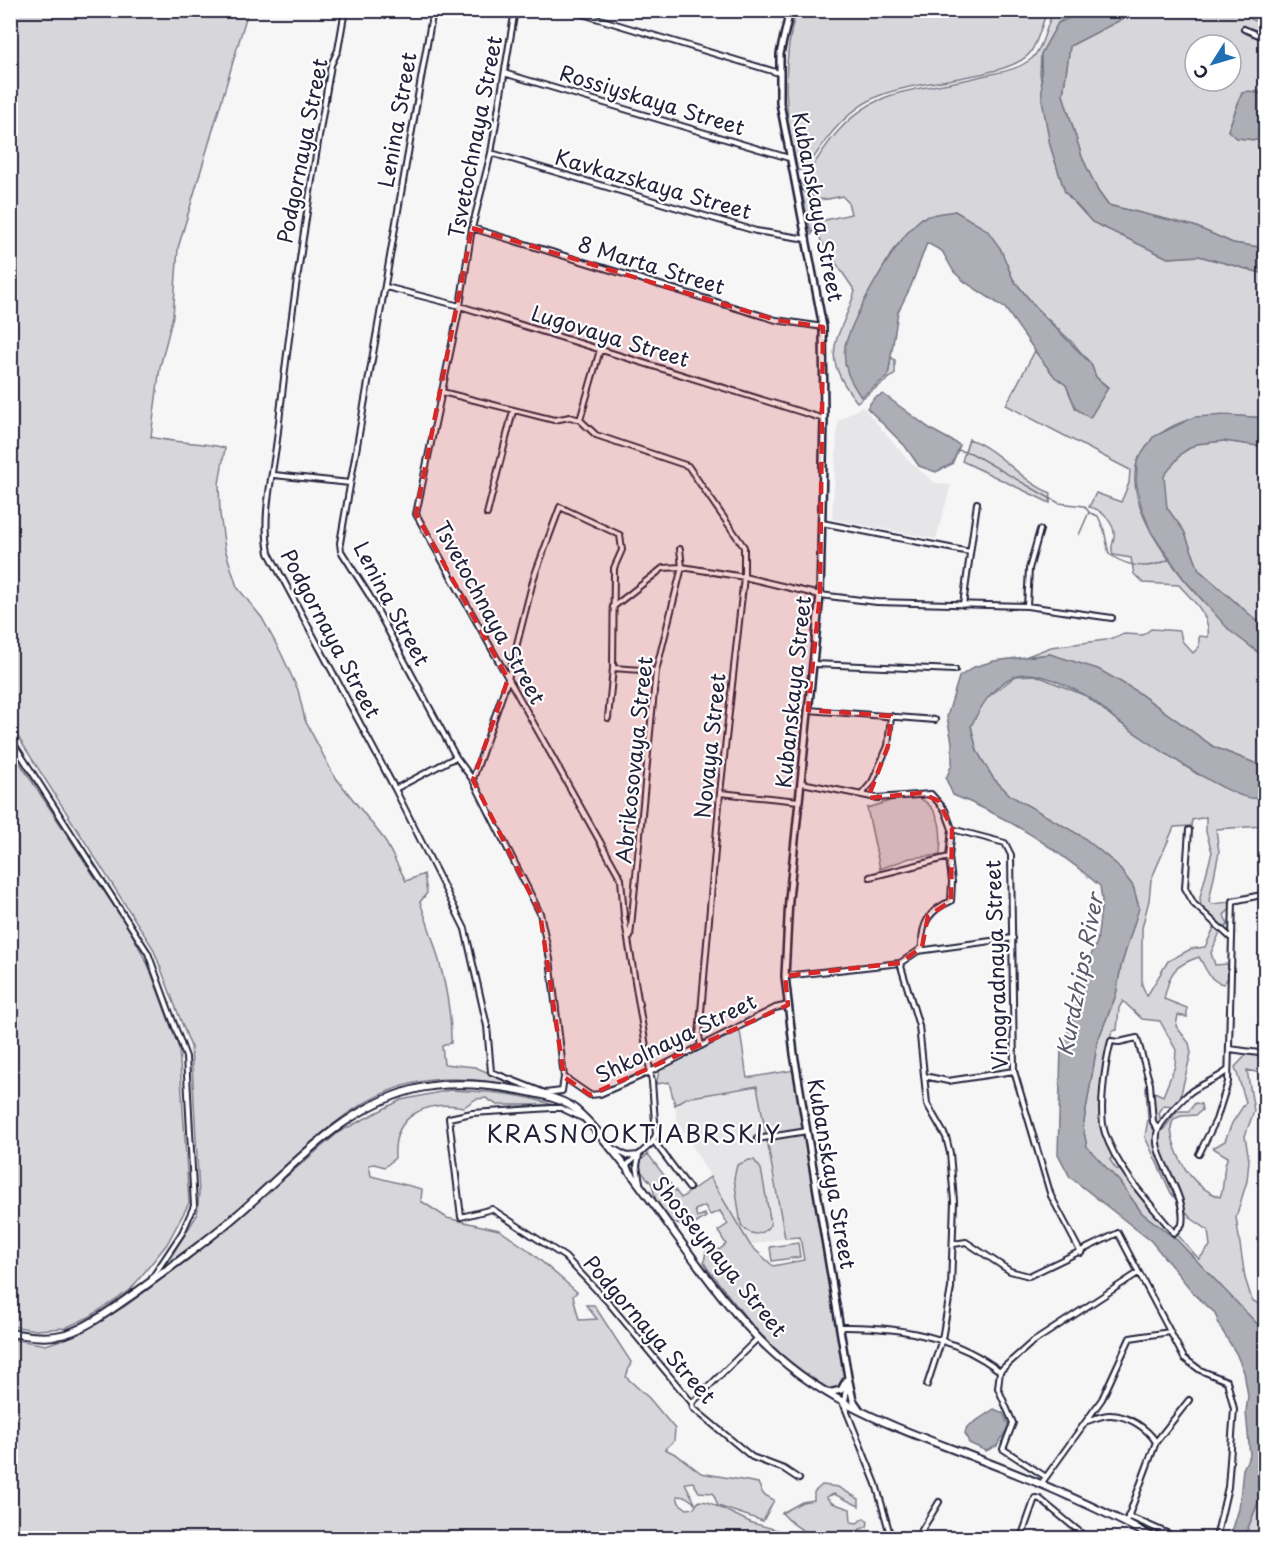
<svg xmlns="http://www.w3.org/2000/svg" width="1276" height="1549" font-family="'Playpen Sans',sans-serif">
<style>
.built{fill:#e6e6e9}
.green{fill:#d7d7db;stroke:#7c7c8b;stroke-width:1.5;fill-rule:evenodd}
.water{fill:#aeaeb7;stroke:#767685;stroke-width:1.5}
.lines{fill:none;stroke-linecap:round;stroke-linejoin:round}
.stream{stroke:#767685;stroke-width:1.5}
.minor-casing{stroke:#22223b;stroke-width:8}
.secondary-casing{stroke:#22223b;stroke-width:10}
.primary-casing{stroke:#22223b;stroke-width:10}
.minor{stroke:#fff;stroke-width:4}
.secondary{stroke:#fff;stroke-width:5}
.primary{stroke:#fff;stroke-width:6}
.marked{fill:#d62828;fill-opacity:0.2;stroke:#d62828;stroke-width:4.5;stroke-dasharray:12 8;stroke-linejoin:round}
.labels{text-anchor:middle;stroke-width:4.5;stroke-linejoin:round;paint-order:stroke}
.street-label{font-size:21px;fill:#22223b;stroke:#fff}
.water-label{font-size:22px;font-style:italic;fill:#5a5a6d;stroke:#fff}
.quarter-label{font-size:24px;letter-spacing:1.5px;fill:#22223b;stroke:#fff}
</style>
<rect width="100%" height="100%" fill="#f6f6f7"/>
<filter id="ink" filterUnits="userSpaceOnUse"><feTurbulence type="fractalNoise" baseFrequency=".0167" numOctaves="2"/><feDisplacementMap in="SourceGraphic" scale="12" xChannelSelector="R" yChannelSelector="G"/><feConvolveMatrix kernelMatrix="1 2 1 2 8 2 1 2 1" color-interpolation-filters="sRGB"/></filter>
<g filter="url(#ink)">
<path class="built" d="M862,406L908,460L935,483L951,485L936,539L832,519L838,421Z
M757,1085L785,1238L750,1245L677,1120L675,1105L686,1098Z"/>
<path class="green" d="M1138,10L1250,11L1249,18L1262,24L1265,33V95L1258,91L1242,93L1228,130L1237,138L1265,141V248L1233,243L1194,226L1108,205L1098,191L1082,157L1063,95L1070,46ZM1195,45H1231V81H1195Z
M11,11H248L178,248L173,316L160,367L151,437C178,444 198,441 225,448L219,484L220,514L225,549L237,587L262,618L281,653L298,690L305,720L333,774L384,839L406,881L424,874L427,893L420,902C436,946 452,997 451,1043L442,1046L444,1064L475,1067L522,1087C492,1081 462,1077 432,1080C348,1089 294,1164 235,1214C213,1232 188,1247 165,1266L197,1215L199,1193L191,1047L153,948L11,726Z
M796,11V10L1047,11C1042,24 1038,42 1030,53C1008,80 908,79 872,99C842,115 825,140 807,168L796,171C785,115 781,65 796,11Z
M1053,11H1072L1058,23L1041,54L1040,73L1050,145L1065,192L1092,222L1168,258L1199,256L1265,274V418C1223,415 1171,410 1145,451C1142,454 1138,458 1137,462C1119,525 1220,624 1265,658V767L1214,747L1133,689L1050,654L1025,657L1051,647L1106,640L1124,634L1143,635L1151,629L1180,631L1182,641L1193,653L1199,647V636L1208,637C1211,615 1192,600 1179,585L1143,583L1134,574L1131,558L1113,555C1110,546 1113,546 1114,537C1116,525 1101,508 1089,507L1096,493L1121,502L1129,483L1130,470L1006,405L1035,351L1055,377L1066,385L1076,409L1108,387L1096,377L1091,364L1073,343L1036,308L1013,279L1000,248L955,211L922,218L893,250L858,313L845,345L888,376L891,357L895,360V374L857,402C816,351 840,341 855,291L821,241L818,232L821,221L851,214L848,202L842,196C821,201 816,204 802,184C824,146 848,109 892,95C921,86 953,84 982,76C999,72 1015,71 1030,60C1042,51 1047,25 1053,11Z
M801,189L821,205L812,234L811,232Z
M969,439C1000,450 1020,481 1051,493L1050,503L962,461Z
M1224,441L1265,447V628L1199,570L1184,531L1167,508L1164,495V475L1182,453L1196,444Z
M1035,675L1086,696L1120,723L1197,774L1262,798L1265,796V802L1262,803V826L1216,829L1219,852L1209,901L1213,904L1229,902L1231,908L1224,915L1228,925L1224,928L1201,907L1200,897L1212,852L1206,832V817L1192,820L1191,826L1174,827L1151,880L1149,900L1142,928V985L1147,996L1168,961L1191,949L1205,947L1215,926L1220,932L1211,953L1215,965L1228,964V977L1224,984C1209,982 1206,968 1199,957C1173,966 1170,972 1164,999L1187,1008V1017L1178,1015L1176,1026L1189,1043L1191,1053L1180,1098L1174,1106L1164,1105L1159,1113L1163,1130L1177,1111H1189L1195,1103L1201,1104L1202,1110L1196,1115C1188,1116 1178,1114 1173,1121C1169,1127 1172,1134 1173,1140C1180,1166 1193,1187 1220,1197C1226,1184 1221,1169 1228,1157L1213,1148L1225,1141L1232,1123L1246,1102L1235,1067L1248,1053L1265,1057V1074L1247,1070L1254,1111L1245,1136L1249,1160L1247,1181L1236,1217L1245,1278L1252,1300L1260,1305L1265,1315V1337L1264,1331L1172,1236L1176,1233L1199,1259L1210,1246L1208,1230L1192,1219L1171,1193L1145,1137L1148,1119L1146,1088L1163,1096L1175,1066L1176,1050L1160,1021L1142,1019L1123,1001L1119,1008L1117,1030L1112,1031C1102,1073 1092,1115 1113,1155L1110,1160L1116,1169L1124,1172L1173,1233L1171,1235L1142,1213L1119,1181L1102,1166L1087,1147L1083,1127L1098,1040L1116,995L1121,966L1139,907L1133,886L1116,864L1083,837L1011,796L993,778L977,751L971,726L984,700L1016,676Z
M10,748L131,932L149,967L179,1048L189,1203L167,1244L131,1289L89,1317L65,1328L36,1330L11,1326Z
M917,797C942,808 942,831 940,855L910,858L880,869L867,808L893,800Z
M740,1031L747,1078L794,1070L845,1377L842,1387L832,1390C825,1386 818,1384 812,1380C769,1351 739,1309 708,1269L704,1262L706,1251L714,1245L719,1250L726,1244L718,1231L728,1224L720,1211L710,1215L705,1206L695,1210L697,1217L705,1214L706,1217L689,1228L671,1222L656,1202L652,1184L640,1170V1161L648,1154L681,1198L710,1177L750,1245L773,1266L804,1260L800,1237L785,1238L757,1086L686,1098L675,1105L669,1082L656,1084L660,1068Z
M450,1090C485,1092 519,1092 553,1105H497L486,1098L476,1099L464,1107C426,1100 392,1115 395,1158L385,1167L374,1164L369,1165L371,1176L422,1189L421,1201L447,1218L499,1230L527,1249L577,1292L573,1296L579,1320L597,1319L586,1305H594L631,1362L626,1377L649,1398L675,1429L674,1441L665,1449L677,1455L701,1473L758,1483L763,1494L774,1500L763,1521L718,1506L713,1493L699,1492L693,1482L685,1483L695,1503L686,1497L677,1496L679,1503L687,1509L694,1508L699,1501L708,1502L752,1523L802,1537L11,1538V1339L46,1345L78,1334L125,1306L188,1260L339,1132L401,1100Z
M749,1160H754L761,1169L771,1224C762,1237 751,1237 741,1225L734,1178L737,1165Z
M798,1243L800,1257L772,1261L770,1247Z
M822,1485L838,1487L859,1499V1506L834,1494L826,1497L832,1503L850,1509L851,1522L857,1523L864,1518L868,1522L867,1527L860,1529L861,1538C826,1539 806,1540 782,1513L802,1502L814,1500V1492Z
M1265,1485V1538H1244Z"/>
<path class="water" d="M1085,11H1138L1070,46L1063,95L1082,157L1098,191L1108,205L1194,226L1233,243L1265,248V274L1199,256L1168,258L1092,222L1065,192L1050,145L1042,100L1041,54L1058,23Z
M1249,91L1265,95V141L1237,138L1228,131L1242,93Z
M955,211L987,230L1000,248L1013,279L1036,308L1091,364L1096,377L1108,388L1090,418L1076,409L1066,385L1055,377L1040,358L1005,308L965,282L954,272L942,251L927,243L911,286L898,312L888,376L861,397C850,381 842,367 845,347C849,322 902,228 923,218C932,214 945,213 955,211Z
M883,394L932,430L960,445L952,464L936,472L919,466L905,446L867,408L874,398Z
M1227,415L1265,418V447L1224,441L1196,444L1182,453L1164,476L1167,508L1184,531L1199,570L1265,628V657L1230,631L1183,578L1151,532L1141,506L1136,482L1137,461L1153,437L1194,417Z
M1050,654L1098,669L1133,689L1214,747L1265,767V796C1253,803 1234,793 1222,787C1187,769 1154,746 1121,723C1109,715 1098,703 1085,695C1068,686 1035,668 1015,676C993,685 981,706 971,726L977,751L993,778L1011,796L1083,837L1116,864L1133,886L1139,908L1121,966L1116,995L1098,1040L1083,1127L1087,1147L1119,1181L1142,1213L1177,1240L1264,1331L1265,1485L1244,1538H1230L1239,1509L1243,1469L1250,1455L1246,1412L1248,1396L1244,1372L1236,1353L1220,1327L1215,1313L1196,1296L1151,1241L1070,1177L1058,1154L1061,1048L1074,1016L1087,964L1097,942L1102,900L1100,886C1056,848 1006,816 953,795L946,779L952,764V742L947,717L959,677L974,667L994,661Z
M994,1409L1003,1413L1009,1426L997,1446L986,1451L969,1443L965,1433L967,1427Z"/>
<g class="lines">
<path class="stream" d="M957,450L971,453L1044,495L1059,503L1084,506L1089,512L1079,535
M1090,513L1098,516L1104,530L1109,554C1129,568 1149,570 1170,559"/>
<g class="minor-casing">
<path id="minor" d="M345,10L338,50L331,65C310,187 291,308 278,431C274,472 261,513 269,553L395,789L465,929L487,1026L491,1072L545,1093L562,1091L564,1077L590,1095L600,1094L650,1072L775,1008L788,1005
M433,10L340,543L341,551L369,595L456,757L473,780L540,913L550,959L564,1077
M515,10L491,153L472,228L460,306L416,514L621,879L624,916L652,1082L656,1135L651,1144L626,1166
M569,10L779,73
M1244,29L1266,38
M507,74L789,158
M491,153L756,231L807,239
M472,228L776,320L823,327
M386,287L460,306L824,419
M442,392L554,420L570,417L580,420L596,435L688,466L744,547V577L720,793L699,1035L701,1046
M580,420L600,350
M274,475L350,483
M487,514L513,411
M822,523L970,552
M963,605L977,503
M1027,606L1029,569L1040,530
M613,607L663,568L682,567L744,577L820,595L877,602L1027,606L1112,618
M814,664L955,670
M613,668L656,671
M808,710L935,720
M10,738L148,953L186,1057L194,1206L182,1233L152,1278
M473,779L508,679L534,577L560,507L620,535L622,550L614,568L613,668L608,718
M802,783L877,798L931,794L945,810L952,829L1005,843L1011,855L1014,1071L1051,1196L1081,1253
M395,789L456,757
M720,793L799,801
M862,794L872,782L888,746L891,716
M1189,830L1185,888L1194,904L1230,937
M949,857L952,829
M870,877L949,857L952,882L951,901C929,910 921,924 922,947L919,950
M630,937L656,671L682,567L680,549
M900,963L919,1026L927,1104L946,1137L950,1153L954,1201L951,1288L942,1339L927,1385
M785,976L900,963L918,951L1013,938
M1230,1049L1266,1054
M924,1076L948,1081L1014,1071
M1266,1113L1262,1137L1266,1141
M582,1118L561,1108H552L472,1113L449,1118L461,1217L492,1209L565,1257L608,1302L692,1403L693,1408L752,1457L784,1469L799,1479
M1158,1130L1153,1122L1150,1084L1137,1038L1119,1042L1111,1041C1105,1064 1098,1112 1105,1133C1118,1171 1150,1203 1174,1233L1182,1224C1188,1192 1149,1156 1158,1130C1162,1120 1177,1105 1185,1097C1195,1085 1216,1081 1228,1070
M757,1139L807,1131
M653,1140L689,1188
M614,1149L627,1156L639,1155L637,1166L640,1182
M1199,1154L1216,1120L1228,1082L1233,901L1266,894
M954,1244L966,1242L1010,1271L1029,1276L1118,1233L1184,1358L1200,1370L1227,1381L1234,1409L1228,1487L1216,1538
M840,1327C897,1326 955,1336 1000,1371
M692,1403L758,1338
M844,1405L876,1484L891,1538
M1087,1421C1094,1419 1104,1414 1111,1415C1129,1416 1147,1428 1156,1442
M1046,1477L1003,1449L1013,1423L998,1388L1000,1371L1030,1344L1138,1273
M1041,1484L1102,1399L1130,1338L1170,1332
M1128,1516L1178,1538
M1126,1523L1156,1442L1189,1400
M917,1538L939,1502
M1021,1538L1035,1498L1040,1499L1087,1538"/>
</g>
<g class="secondary-casing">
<path id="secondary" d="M790,10L780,54V103L823,327L824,419L820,595L789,899L785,976L794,1054L848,1377L853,1400L860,1410
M828,1393L841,1390L847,1379
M844,1405L847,1385"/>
</g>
<g class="primary-casing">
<path id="primary" d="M10,1333C29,1336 47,1339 66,1334C91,1326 116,1306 138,1291C171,1267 206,1242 237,1215C292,1168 340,1109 412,1090C452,1079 503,1086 543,1095C554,1098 567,1102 575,1109C596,1127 613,1151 630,1172C671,1226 712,1290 758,1338C822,1404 893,1426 976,1458C1036,1481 1098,1507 1154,1538"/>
</g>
<use href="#minor" class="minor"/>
<use href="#secondary" class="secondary"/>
<use href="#primary" class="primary"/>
</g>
</g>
<path class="marked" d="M472,228L776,320L823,327L820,595L808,710L891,716L888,746L868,798L921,793L939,801L952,829L951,901L928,916L922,947L900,963L785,976L788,1005L590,1095L564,1077L540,913L473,780L508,679L416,514Z"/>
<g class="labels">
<g class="street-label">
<text transform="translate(652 101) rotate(17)" y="7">Rossiyskaya Street</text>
<text transform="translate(398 120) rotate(-80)" y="7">Lenina Street</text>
<text transform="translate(476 137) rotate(-79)" y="7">Tsvetochnaya Street</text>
<text transform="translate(303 151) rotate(-79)" y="7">Podgornaya Street</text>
<text transform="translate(653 185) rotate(16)" y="7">Kavkazskaya Street</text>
<text transform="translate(817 207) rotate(79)" y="7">Kubanskaya Street</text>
<text transform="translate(651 266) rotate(17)" y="7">8 Marta Street</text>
<text transform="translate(610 337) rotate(17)" y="7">Lugovaya Street</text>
<text transform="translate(391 604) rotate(62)" y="7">Lenina Street</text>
<text transform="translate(489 613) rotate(61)" y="7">Tsvetochnaya Street</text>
<text transform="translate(330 634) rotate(62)" y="7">Podgornaya Street</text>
<text transform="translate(794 692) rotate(-84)" y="7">Kubanskaya Street</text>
<text transform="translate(711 746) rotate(-84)" y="7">Novaya Street</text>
<text transform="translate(635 760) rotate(-84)" y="7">Abrikosovaya Street</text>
<text transform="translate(997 965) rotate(-92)" y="7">Vinogradnaya Street</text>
<text transform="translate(676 1039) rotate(-26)" y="7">Shkolnaya Street</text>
<text transform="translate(831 1174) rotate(80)" y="7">Kubanskaya Street</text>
<text transform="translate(719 1257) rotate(51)" y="7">Shosseynaya Street</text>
<text transform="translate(649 1330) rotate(49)" y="7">Podgornaya Street</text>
</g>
<g class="water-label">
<text transform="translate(1080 975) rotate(-79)" y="8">Kurdzhips River</text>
</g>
<g class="quarter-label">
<text x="634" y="1143">KRASNOOKTIABRSKIY</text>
</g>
</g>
<rect width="1276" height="1549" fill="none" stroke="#fff" stroke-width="36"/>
<rect x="18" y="18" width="1240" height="1513" fill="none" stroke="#22223b" stroke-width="2" filter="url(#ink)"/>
<g transform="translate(1213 63) rotate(233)"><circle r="28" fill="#ffffff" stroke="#a7a7b1" stroke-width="1.5"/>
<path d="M0-4.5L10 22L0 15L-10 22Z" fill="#1f6fb2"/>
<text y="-9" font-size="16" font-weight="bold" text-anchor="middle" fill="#22223b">С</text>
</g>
</svg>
